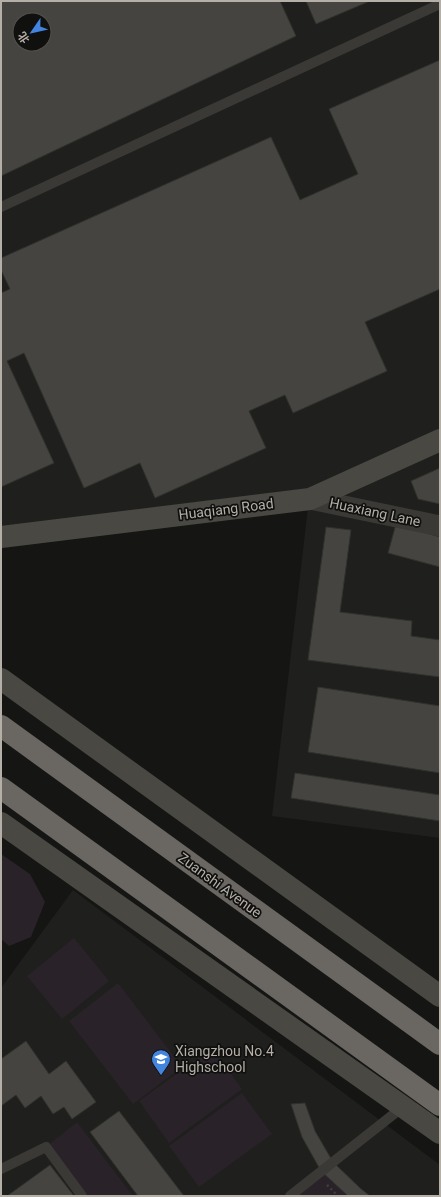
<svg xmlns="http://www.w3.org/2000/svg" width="441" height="1197" font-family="Roboto,'Noto Sans SC',sans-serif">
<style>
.built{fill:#1f1f1d;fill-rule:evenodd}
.green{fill:#2a2229}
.building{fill:#454441;stroke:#31312e;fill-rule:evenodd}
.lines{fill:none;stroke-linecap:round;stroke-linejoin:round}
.path{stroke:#413f3b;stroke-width:2.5;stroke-dasharray:2 3;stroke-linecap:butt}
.lane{stroke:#3a3935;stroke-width:10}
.street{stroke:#3a3935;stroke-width:21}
.secondary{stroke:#4a4843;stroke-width:22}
.highway{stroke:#6a6762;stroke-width:22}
.labels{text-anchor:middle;stroke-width:3.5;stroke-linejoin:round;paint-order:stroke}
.street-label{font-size:14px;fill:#b4afa7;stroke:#10100f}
.poi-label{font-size:14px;fill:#b4afa7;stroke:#10100f;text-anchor:start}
</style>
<rect width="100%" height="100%" fill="#151514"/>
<path class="built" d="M1,1H440V838L272,816L309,499L1,537ZM20,20H44V44H20Z
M73,890L440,1165V1196H1V988Z"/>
<path class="green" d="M1,854L30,874L45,902L31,937L9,946L1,939Z
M74,938L109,981L62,1019L27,976Z
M118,983L182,1067L133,1104L69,1021Z
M212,1048L242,1089L169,1143L139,1101Z
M242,1093L272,1134L199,1187L169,1146Z
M77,1122L133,1196H82L46,1147Z
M321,1171L348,1196H290Z"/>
<path class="building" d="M1,1H280L296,36L1,176ZM20,20H44V44H20Z
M306,1H370L316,24Z
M440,60V289L365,322L387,371L293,413L285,395L249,411L266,448L155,498L140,463L84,488L24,353L7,361L54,463L1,487V293L10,289L1,270V258L271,137L300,200L358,174L329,109Z
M440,468V504L418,499L411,481Z
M396,524L440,537V567L388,553Z
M326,527L351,530L340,612L412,621L411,636L440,640V677L308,660Z
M318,687L440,706V773L308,752Z
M295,773L440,795V821L291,798Z
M26,1041L49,1074L66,1061L96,1102L72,1119L64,1107L53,1114L41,1096L25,1108L16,1095L1,1106V1059Z
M305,1103L315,1131L333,1162L360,1188L370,1196H348L321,1171L302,1137L291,1104Z
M119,1111L184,1196H138L90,1132Z
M50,1165L74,1196H7Z"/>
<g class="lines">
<path class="path" d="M327,1185L338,1196"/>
<path class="lane" d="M1,207L440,4
M1,1169L46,1147L82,1196
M290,1196L404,1106"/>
<path class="street" d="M310,499L440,526"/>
<path class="secondary" d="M1,537L310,499L440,440
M1,679L440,996
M1,823L440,1133"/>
<path class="highway" d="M1,726L440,1044
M1,788L440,1105"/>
</g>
<defs>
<g id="school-pin" transform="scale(1)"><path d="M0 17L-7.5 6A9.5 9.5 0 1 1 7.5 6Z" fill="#4384de" stroke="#10100f"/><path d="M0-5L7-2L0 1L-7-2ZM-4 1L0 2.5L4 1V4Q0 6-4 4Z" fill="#fff"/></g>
</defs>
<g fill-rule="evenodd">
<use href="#school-pin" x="161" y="1059"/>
</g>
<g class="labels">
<g class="street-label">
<text transform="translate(226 509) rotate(-7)" y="5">Huaqiang Road</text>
<text transform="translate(375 512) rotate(12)" y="5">Huaxiang Lane</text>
<text transform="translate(220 885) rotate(36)" y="5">Zuanshi Avenue</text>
</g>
<g class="poi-label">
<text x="175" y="1056">Xiangzhou No.4<tspan x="175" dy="16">Highschool</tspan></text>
</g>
</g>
<rect width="441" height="1197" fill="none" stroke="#b4afa7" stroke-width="4"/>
<g transform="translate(32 32) rotate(236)"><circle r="19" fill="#10100f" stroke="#52504c"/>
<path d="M0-3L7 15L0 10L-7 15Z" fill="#4384de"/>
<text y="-6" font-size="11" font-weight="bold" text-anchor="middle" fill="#b4afa7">北</text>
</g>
</svg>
